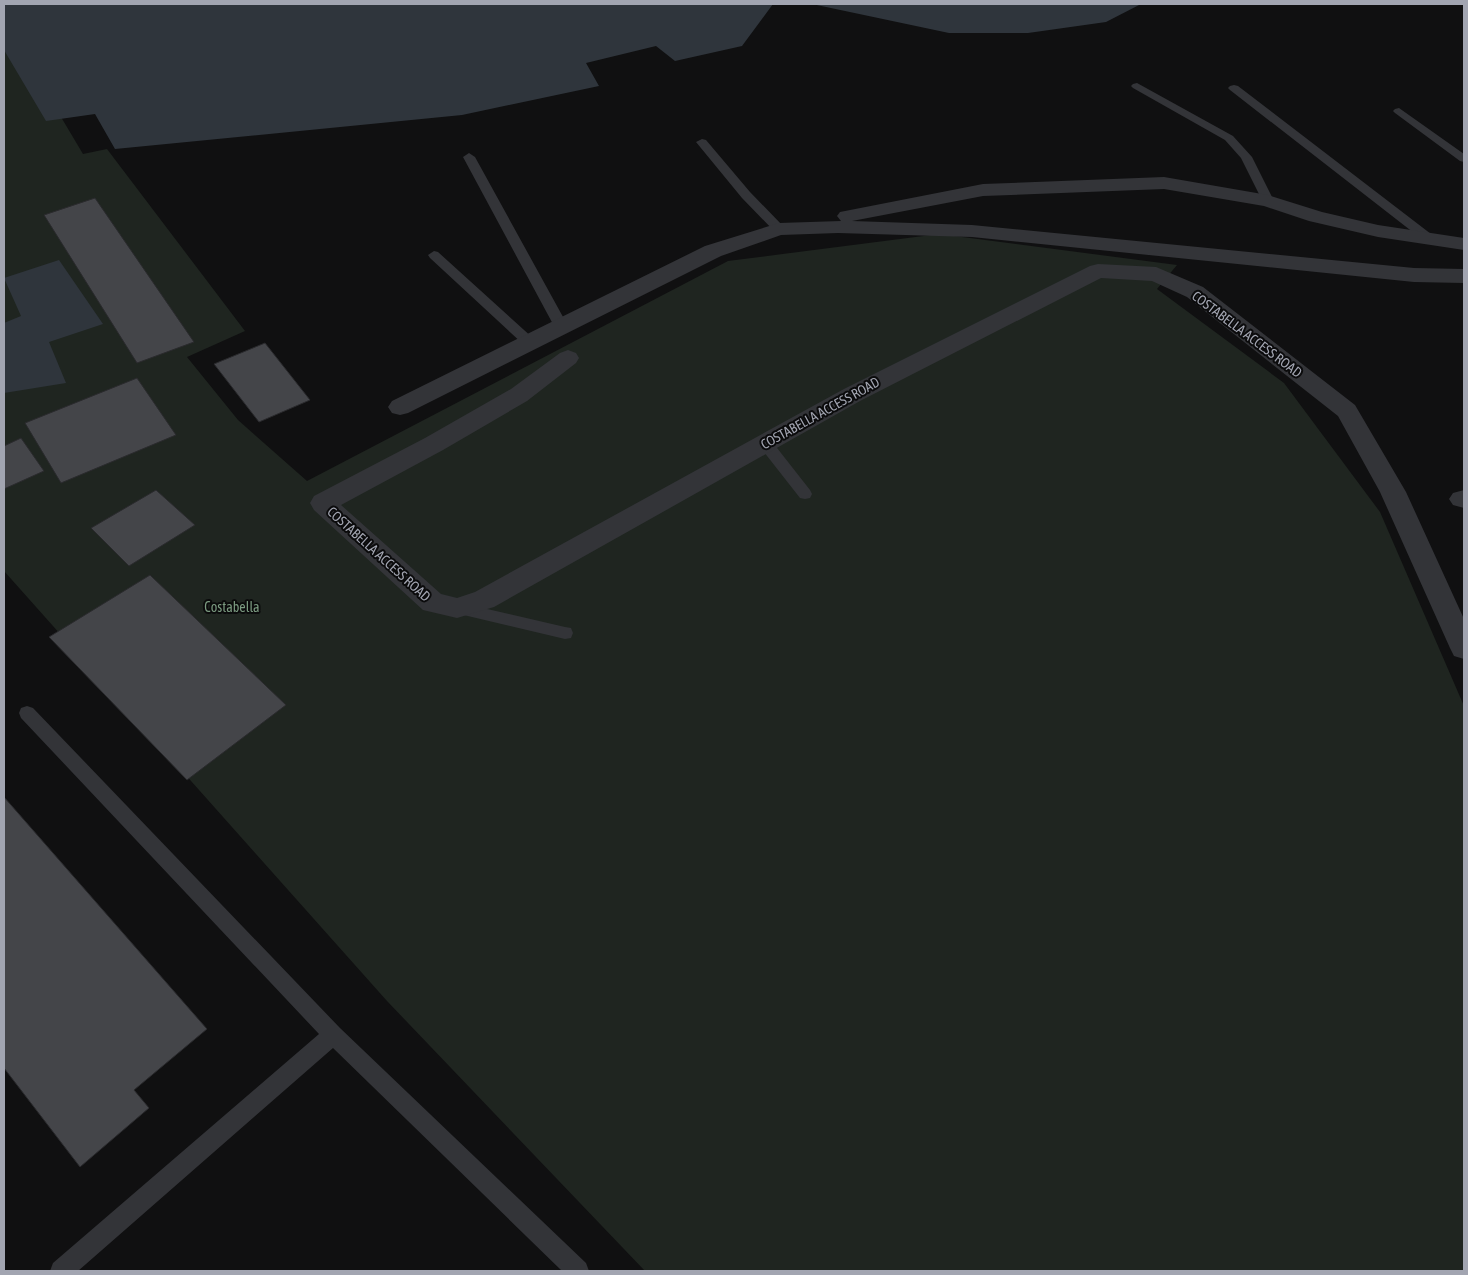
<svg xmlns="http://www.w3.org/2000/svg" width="1468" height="1275" font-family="'Asap Condensed',sans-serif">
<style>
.green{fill:#1f2520}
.water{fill:#2f353c}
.building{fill:#444549;stroke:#2a2a2d}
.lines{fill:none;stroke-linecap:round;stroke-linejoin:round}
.service{fill:#333438;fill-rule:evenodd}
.minor{fill:#333438;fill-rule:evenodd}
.labels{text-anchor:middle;stroke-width:4;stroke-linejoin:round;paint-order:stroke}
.street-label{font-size:14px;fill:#a2a5b1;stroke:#0b0b0c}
.park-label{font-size:14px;fill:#7b9a80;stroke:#0b0b0c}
</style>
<rect width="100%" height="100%" fill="#101011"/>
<path class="green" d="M4,21L83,154L107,149L245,331L187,357L238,420L307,481L728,261L939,234L1177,265L1157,289L1284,383L1380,512L1464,706V1271H645L387,1001L4,571Z"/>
<path class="water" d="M4,4H773L742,46L675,61L656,46L586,63L599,86L462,115L115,149L95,114L46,121L4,50Z
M812,4H1141L1106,22L1028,33H949Z
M59,260L103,324L49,342L66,383L4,393V323L21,316L4,278Z"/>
<path class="building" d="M95,198L194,342L137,363L44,215Z
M265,343L310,400L259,422L214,364Z
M137,378L176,435L61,483L25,423Z
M21,438L44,471L4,489V446Z
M156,490L195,525L129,566L91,528Z
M150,575L286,705L187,780L49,637Z
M4,797L207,1029L134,1090L149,1108L80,1167L4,1068Z"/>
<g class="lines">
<path class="service" d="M1137,83L1233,136L1252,157L1274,201L1272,204H1264L1241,158L1225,140L1133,88L1131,86L1133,84Z
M1234,85L1238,86L1431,234L1433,237L1431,240H1423L1230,90L1228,88L1230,86Z
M1399,108L1464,154V162L1460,161L1395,113L1393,111L1395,109Z
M702,139L706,140L750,192L783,226L785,229L783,232H775L742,198L696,142Z
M469,153L475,157L568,326L566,329L561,330L554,326L463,157Z
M434,251L438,252L534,339L536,342L534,345H524L430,258L428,255Z
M765,438L770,439L810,490L812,494L810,498L805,499L800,498L760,447L758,443L760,439Z
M457,602L565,627L571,628L573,633L571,638L565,639L451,612L449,608L451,604Z
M27,706L33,708L340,1028L586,1263L589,1271H562L333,1048L78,1271H50L53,1263L319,1034L21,718L19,713L21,708Z"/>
<path class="minor" d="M1164,177L1268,195L1322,212L1378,225L1464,238V250L1378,237L1309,221L1264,206L1164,189L983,196L852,221L972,225L1414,268L1464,269V283L1414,282L972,237L838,233L781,235L721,256L408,413L400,415L392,413L388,407L392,401L705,246L779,223L841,221L837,216L840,212L983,184Z
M1098,264L1156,267L1203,287L1355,405L1406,492L1464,619V659L1454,656L1450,648L1380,492L1338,416L1187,297L1152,281L1101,278L860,401L494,607L457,618L423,610L314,510L310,503L314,496L425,438L511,389L560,353L568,350L576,353L579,358L576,363L527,401L443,450L341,505L441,594L457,598L475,592L844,389L1090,266Z
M1464,490V508L1453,505L1449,499L1453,493Z"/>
</g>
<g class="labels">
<g class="street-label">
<text transform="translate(1247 334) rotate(37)" y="5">COSTABELLA ACCESS ROAD</text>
<text transform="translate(820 413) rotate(-29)" y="5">COSTABELLA ACCESS ROAD</text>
<text transform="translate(379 554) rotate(42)" y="5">COSTABELLA ACCESS ROAD</text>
</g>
<g class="park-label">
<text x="232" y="612">Costabella</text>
</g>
</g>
<rect width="1468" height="1275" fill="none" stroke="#a2a5b1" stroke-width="10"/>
</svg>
